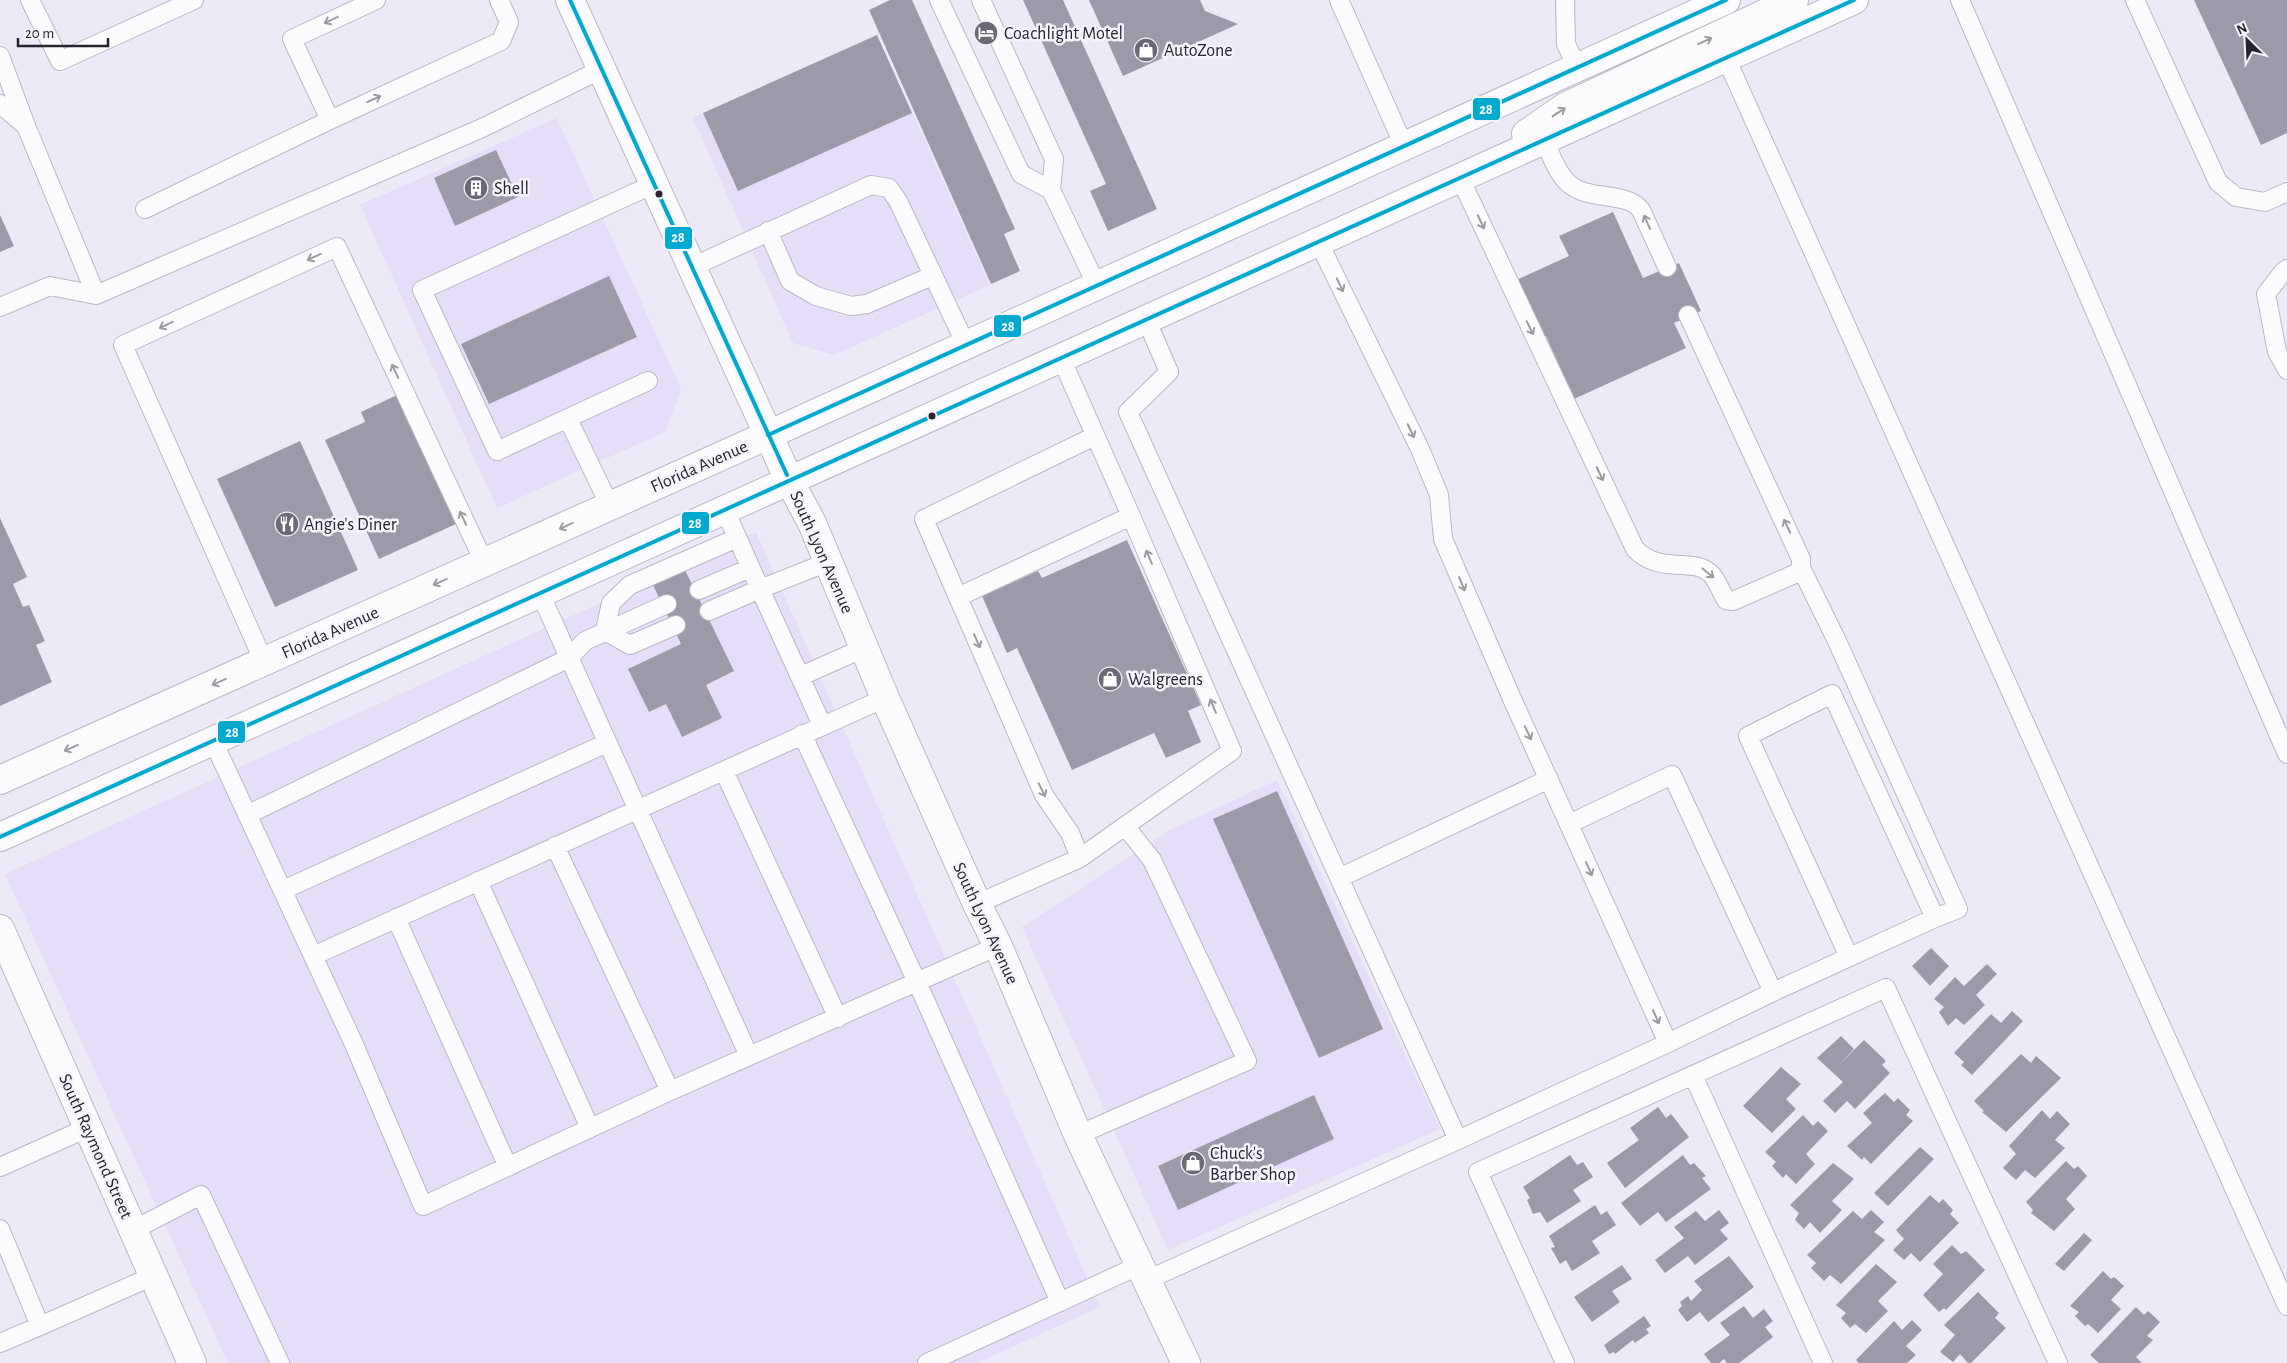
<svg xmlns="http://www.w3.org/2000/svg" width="2287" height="1363" font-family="'Alegreya Sans',sans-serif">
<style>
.built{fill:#e6ddf9}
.building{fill:#9e99a8}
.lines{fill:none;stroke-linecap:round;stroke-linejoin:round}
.lane-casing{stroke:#bab6c2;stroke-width:20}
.street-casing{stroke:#bab6c2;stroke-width:30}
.secondary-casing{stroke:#bab6c2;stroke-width:30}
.primary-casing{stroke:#bab6c2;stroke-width:30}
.lane{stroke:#fcfcfe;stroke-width:18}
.street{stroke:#fcfcfe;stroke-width:28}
.secondary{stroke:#fcfcfe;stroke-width:28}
.primary{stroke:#fcfcfe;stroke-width:28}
.bus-1-casing{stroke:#f6f4fa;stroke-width:8}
.bus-1{stroke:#00a9ce;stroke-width:4}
.oneway{stroke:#9d9aa1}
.bus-dot{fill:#28232f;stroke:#f6f4fa;stroke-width:2}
.labels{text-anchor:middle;stroke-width:5;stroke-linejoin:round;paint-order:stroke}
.poi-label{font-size:18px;fill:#28232f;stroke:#f6f4fa;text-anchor:start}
.street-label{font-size:18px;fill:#28232f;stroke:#f6f4fa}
.line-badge{stroke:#f6f4fa;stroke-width:2}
.badge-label{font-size:14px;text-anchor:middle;font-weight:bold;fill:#fff}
</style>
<rect width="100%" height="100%" fill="#ede9f7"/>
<path class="built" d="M877,35L990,285L834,355L793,343L693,118Z
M557,118L681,389L665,432L497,508L360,205Z
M756,532L1100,1307L977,1363H228L5,874Z
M1277,780L1440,1129L1168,1250L1022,927L1170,830Z"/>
<path class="building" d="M890,0H912L1015,229L1004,234L1020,271L991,284L869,10Z
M1023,0H1063L1157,209L1108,231L1090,191L1106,184Z
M1089,0H1200L1205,11L1238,24L1123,76Z
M2194,0H2287V133L2261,145Z
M877,35L912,113L738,191L703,113Z
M496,150L518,197L455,226L434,178Z
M1613,212L1643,278L1679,263L1701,311L1674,323L1686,348L1574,399L1546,336L1540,338L1514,281L1569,256L1559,236Z
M0,215L14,246L0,252Z
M609,276L637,337L489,404L461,344Z
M397,395L456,524L379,559L325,440L365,422L361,412Z
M300,441L358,570L275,607L217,479Z
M0,518L27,577L13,584L23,607L29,605L45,641L36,645L52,682L0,706Z
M1127,540L1201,705L1188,711L1201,742L1166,758L1154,733L1072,770L1017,648L1007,653L982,596L1038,571L1042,578Z
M685,570L734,671L706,685L722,718L682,737L666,704L649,712L628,669L681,644L653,585Z
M1277,791L1383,1029L1319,1058L1213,819Z
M1931,948L1949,966L1930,986L1912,966Z
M1987,964L1997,974L1976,995L1985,1005L1964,1025L1956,1018L1948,1026L1939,1012L1944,1007L1934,999L1955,977L1964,986Z
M2012,1011L2023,1021L1972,1075L1961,1065L1964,1062L1954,1053L1991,1014L2001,1023Z
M1841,1036L1854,1049L1837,1067L1864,1040L1886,1061L1882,1065L1890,1073L1855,1109L1847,1101L1835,1113L1823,1101L1843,1082L1817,1058Z
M2021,1054L2031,1063L2036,1056L2061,1078L2006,1132L1982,1112L1984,1111L1974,1101Z
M1781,1067L1801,1084L1786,1099L1796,1109L1772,1133L1743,1106Z
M1885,1093L1894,1102L1898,1098L1910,1110L1906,1115L1913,1121L1871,1164L1864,1157L1862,1160L1847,1146L1872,1123L1863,1113Z
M1314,1095L1334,1139L1178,1210L1158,1166Z
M1658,1107L1666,1118L1671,1114L1689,1137L1625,1188L1607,1163L1639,1140L1630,1128Z
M2042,1110L2050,1119L2057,1111L2070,1124L2055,1140L2065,1148L2035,1178L2025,1170L2016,1180L2003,1168L2016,1154L2009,1146Z
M1803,1115L1813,1126L1818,1121L1828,1131L1806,1154L1815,1164L1796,1184L1786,1174L1783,1178L1772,1166L1776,1162L1765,1152Z
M1920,1147L1934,1159L1888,1206L1874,1193Z
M1570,1155L1577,1165L1583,1162L1593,1177L1573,1190L1581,1201L1547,1223L1540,1212L1533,1214L1527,1200L1530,1198L1523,1187Z
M1683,1155L1690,1165L1694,1163L1706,1176L1702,1178L1711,1189L1666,1222L1658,1212L1640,1226L1621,1203Z
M2066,1161L2074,1169L2078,1166L2087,1176L2066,1199L2075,1209L2054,1231L2031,1213L2033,1210L2026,1202Z
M1833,1163L1854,1179L1832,1201L1842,1210L1820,1233L1810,1222L1804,1229L1795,1220L1799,1213L1790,1205Z
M1930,1195L1939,1203L1943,1199L1953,1210L1950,1214L1959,1223L1920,1262L1911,1253L1904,1260L1893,1250L1904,1239L1896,1230Z
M1595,1205L1601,1215L1607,1211L1616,1225L1592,1241L1600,1253L1572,1271L1566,1260L1560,1264L1551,1248L1555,1247L1549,1236Z
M1719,1210L1729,1223L1720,1230L1728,1239L1695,1265L1688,1256L1665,1273L1655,1260L1684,1238L1674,1227L1696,1211L1705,1221Z
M1871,1210L1884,1222L1874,1232L1885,1240L1841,1284L1830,1275L1824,1281L1811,1268L1816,1263L1807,1255L1853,1211L1862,1219Z
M2084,1233L2092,1240L2064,1271L2055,1264Z
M1952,1245L1961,1254L1966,1251L1985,1270L1946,1310L1944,1308L1939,1312L1923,1295L1943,1274L1933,1264Z
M1729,1256L1754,1287L1708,1322L1700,1312L1687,1322L1678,1310L1682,1306L1680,1302L1688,1296L1691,1301L1702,1290L1694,1281Z
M1876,1264L1897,1282L1878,1301L1888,1311L1866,1333L1855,1324L1850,1328L1841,1318L1846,1313L1836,1305Z
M1622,1265L1632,1279L1612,1291L1620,1302L1592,1322L1574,1297Z
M2103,1271L2111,1279L2114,1277L2124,1286L2111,1300L2121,1309L2098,1333L2088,1324L2085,1326L2075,1316L2079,1312L2070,1306Z
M1978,1292L1999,1313L1995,1318L2006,1328L1971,1363H1968L1960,1354L1953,1362L1940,1352L1955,1335L1944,1325Z
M1744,1306L1753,1318L1764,1309L1773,1321L1765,1327L1773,1337L1739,1363H1727L1724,1359L1719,1363H1711L1704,1354L1730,1335L1720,1323Z
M2136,1307L2144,1315L2148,1311L2160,1322L2147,1336L2153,1340L2136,1357L2142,1363H2099L2090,1355Z
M1644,1316L1651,1326L1646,1329L1649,1333L1635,1343L1633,1340L1615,1354L1614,1352L1609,1354L1604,1345Z
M1912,1320L1922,1330L1906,1346L1916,1355L1907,1363H1859L1856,1360L1894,1321L1902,1330Z"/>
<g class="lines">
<g class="lane-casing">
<path id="lane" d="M30,0L60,61L194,0
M939,0L1021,174L1051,190
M981,0L1054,159L1051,190L1097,286
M1339,0L1404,146
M1565,0L1566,44L1577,67
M1960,0L2287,754
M2135,0L2218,182L2236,197L2265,202L2287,192
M0,56L26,126
M1726,58L2287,1306
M0,104L26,126L96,295
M330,120L292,39L376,0
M1544,140C1551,155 1557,173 1569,184C1589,201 1626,191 1641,210L1667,267
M1460,178L1635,549C1660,575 1692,557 1710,573C1717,579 1721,592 1726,600L1733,601L1797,573L1801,568V559L1688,315
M145,209L330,120L501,41L509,22L499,0
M768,231L790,281L816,296L851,306L867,304L932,276
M1318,241L1420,449L1439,495L1443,539L1513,701L1668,1043
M692,267L871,185L889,188L898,201L966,345
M2287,269L2283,272L2266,294L2277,352L2287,370
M0,307L50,286L96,295L482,128L602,69
M1146,319L1169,372L1128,412L1458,1140L1147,1280
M1061,358L1131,516L1232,751L1125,826
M648,381L497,451L422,290L654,184
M568,419L610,506
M1801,568L1837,641L1958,909L1935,918
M699,590L750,568
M540,593L749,1056
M958,597L1131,516
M709,611L760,589L725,510
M676,625L630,645L605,631L611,603L630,585L737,538
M264,662L123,345L337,247L484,562
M801,676L864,648
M822,725L760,589L828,562
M802,734L917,982L1060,1302
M213,741L353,1042L423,1206L670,1091L998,946
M724,771L838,1018
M247,815L569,658L585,641L667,604
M555,846L670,1091
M1080,858L1070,833L1044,795L924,519L1095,436
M1339,878L1549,779
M478,881L590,1128
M283,890L607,743
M977,904L1080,858L1125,826L1152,860L1247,1061L1078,1135
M396,918L508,1167
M313,956L885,698
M1773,992L1935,918L1832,694L1748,736L1849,957
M1693,1075L1823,1363
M1458,1140L1668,1043L1773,992L1672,775L1569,824
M0,1167L87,1128
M0,1229L40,1326L153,1276
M133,1230L201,1195L280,1363
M0,1343L40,1326
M927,1363L1140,1265
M1565,1363L1478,1172L1886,988L2058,1363"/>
</g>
<g class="street-casing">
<path id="street" d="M789,480L812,523L885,698L977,904L998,946L1078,1135L1186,1363
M0,929L192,1363"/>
</g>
<g class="secondary-casing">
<path id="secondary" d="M570,0L789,480"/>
</g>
<g class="primary-casing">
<path id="primary" d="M1526,134L1565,107L1794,0
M0,780L768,435L1726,0
M0,837L1854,0"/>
</g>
<use href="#lane" class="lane"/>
<use href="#street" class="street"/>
<use href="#secondary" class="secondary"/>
<use href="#primary" class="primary"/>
<g class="bus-1-casing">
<path id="bus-1" d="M570,0L787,475
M768,435L1726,0
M0,837L1854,0"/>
</g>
<use href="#bus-1" class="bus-1"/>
</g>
<defs><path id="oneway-shaft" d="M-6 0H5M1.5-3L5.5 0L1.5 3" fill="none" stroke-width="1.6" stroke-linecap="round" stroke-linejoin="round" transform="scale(1.25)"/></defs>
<g class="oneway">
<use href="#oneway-shaft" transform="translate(331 20) rotate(155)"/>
<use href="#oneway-shaft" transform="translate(1705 41) rotate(-25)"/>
<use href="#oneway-shaft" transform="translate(374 99) rotate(-25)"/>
<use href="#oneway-shaft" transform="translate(1559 112) rotate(-33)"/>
<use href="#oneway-shaft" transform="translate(1481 222) rotate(65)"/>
<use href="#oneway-shaft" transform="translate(1647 222) rotate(-114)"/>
<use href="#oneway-shaft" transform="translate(314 257) rotate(155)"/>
<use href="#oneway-shaft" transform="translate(1340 285) rotate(64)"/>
<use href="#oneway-shaft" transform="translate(166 325) rotate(155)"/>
<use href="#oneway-shaft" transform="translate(1530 328) rotate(64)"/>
<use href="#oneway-shaft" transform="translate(395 371) rotate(-115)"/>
<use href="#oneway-shaft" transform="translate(1411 431) rotate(64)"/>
<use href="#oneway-shaft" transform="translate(1600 474) rotate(65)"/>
<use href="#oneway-shaft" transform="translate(463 518) rotate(-115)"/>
<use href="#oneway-shaft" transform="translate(566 526) rotate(156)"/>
<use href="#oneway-shaft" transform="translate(1787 526) rotate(-115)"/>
<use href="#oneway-shaft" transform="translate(1149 557) rotate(-113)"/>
<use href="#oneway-shaft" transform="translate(1708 573) rotate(39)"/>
<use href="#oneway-shaft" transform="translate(440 582) rotate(156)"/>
<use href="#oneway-shaft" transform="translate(1462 584) rotate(67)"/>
<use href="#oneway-shaft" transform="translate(977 641) rotate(67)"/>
<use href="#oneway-shaft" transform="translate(219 682) rotate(156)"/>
<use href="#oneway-shaft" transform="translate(1213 706) rotate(-113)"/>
<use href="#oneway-shaft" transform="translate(1528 733) rotate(65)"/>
<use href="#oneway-shaft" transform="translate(71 748) rotate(156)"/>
<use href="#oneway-shaft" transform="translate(1042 790) rotate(64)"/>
<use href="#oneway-shaft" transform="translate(1589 869) rotate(66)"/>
<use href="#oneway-shaft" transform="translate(1656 1017) rotate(66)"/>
</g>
<defs>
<g id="hotel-disc" transform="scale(1.25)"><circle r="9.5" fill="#6d6875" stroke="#f6f4fa"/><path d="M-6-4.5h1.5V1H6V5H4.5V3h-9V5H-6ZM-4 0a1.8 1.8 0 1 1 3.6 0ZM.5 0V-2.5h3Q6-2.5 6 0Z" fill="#fff"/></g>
<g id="shop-disc" transform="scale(1.25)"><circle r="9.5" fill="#6d6875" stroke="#f6f4fa"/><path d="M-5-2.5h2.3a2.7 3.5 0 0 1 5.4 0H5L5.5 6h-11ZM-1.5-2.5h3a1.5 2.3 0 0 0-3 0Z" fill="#fff"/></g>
<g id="building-disc" transform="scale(1.25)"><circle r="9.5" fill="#6d6875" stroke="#f6f4fa"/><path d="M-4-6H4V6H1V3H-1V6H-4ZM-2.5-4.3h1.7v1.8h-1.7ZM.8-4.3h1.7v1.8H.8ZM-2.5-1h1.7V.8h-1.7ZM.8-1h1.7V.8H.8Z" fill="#fff"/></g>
<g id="restaurant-disc" transform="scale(1.25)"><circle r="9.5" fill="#6d6875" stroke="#f6f4fa"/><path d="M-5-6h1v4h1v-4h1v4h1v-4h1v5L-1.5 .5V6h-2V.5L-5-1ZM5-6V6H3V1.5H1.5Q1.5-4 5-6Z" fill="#fff"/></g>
</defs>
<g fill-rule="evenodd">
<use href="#hotel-disc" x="986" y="33"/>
<use href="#shop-disc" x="1146" y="50"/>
<use href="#building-disc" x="476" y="188"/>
<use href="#restaurant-disc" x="287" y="524"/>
<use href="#shop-disc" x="1110" y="679"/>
<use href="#shop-disc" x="1193" y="1163"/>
</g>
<g class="bus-dot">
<circle cx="659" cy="194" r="4.5"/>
<circle cx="932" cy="416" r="4.5"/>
</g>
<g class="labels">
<g class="poi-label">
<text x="1004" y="39">Coachlight Motel</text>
<text x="1164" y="56">AutoZone</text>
<text x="494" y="194">Shell</text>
<text x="304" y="530">Angie's Diner</text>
<text x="1128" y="685">Walgreens</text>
<text x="1210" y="1159">Chuck's<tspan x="1210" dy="21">Barber Shop</tspan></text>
</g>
<g class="street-label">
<text transform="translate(699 466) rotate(-24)" y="6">Florida Avenue</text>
<text transform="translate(822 552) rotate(66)" y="6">South Lyon Avenue</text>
<text transform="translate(330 632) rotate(-24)" y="6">Florida Avenue</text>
<text transform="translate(986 923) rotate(65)" y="6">South Lyon Avenue</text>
<text transform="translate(96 1146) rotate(66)" y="6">South Raymond Street</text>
</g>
</g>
<g class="line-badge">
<rect x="1472" y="97" width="29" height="24" rx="5" fill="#00a9ce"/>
<rect x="664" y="226" width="29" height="24" rx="5" fill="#00a9ce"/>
<rect x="993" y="314" width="29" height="24" rx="5" fill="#00a9ce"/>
<rect x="681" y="511" width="29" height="24" rx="5" fill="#00a9ce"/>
<rect x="217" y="720" width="29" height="24" rx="5" fill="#00a9ce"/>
</g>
<g class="badge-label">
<text x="1486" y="114">28</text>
<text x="678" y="242">28</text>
<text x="1008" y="331">28</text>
<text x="695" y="528">28</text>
<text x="232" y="737">28</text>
</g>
<g transform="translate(2247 40) rotate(336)" stroke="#f6f4fa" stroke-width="4" paint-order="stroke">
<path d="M0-4L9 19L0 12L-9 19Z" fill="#28232f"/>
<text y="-8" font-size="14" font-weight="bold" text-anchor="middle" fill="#28232f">N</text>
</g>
<path d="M18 38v8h90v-8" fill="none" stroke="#28232f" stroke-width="2.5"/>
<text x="25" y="38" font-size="15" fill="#28232f" stroke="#f6f4fa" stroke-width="4" paint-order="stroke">20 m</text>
</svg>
